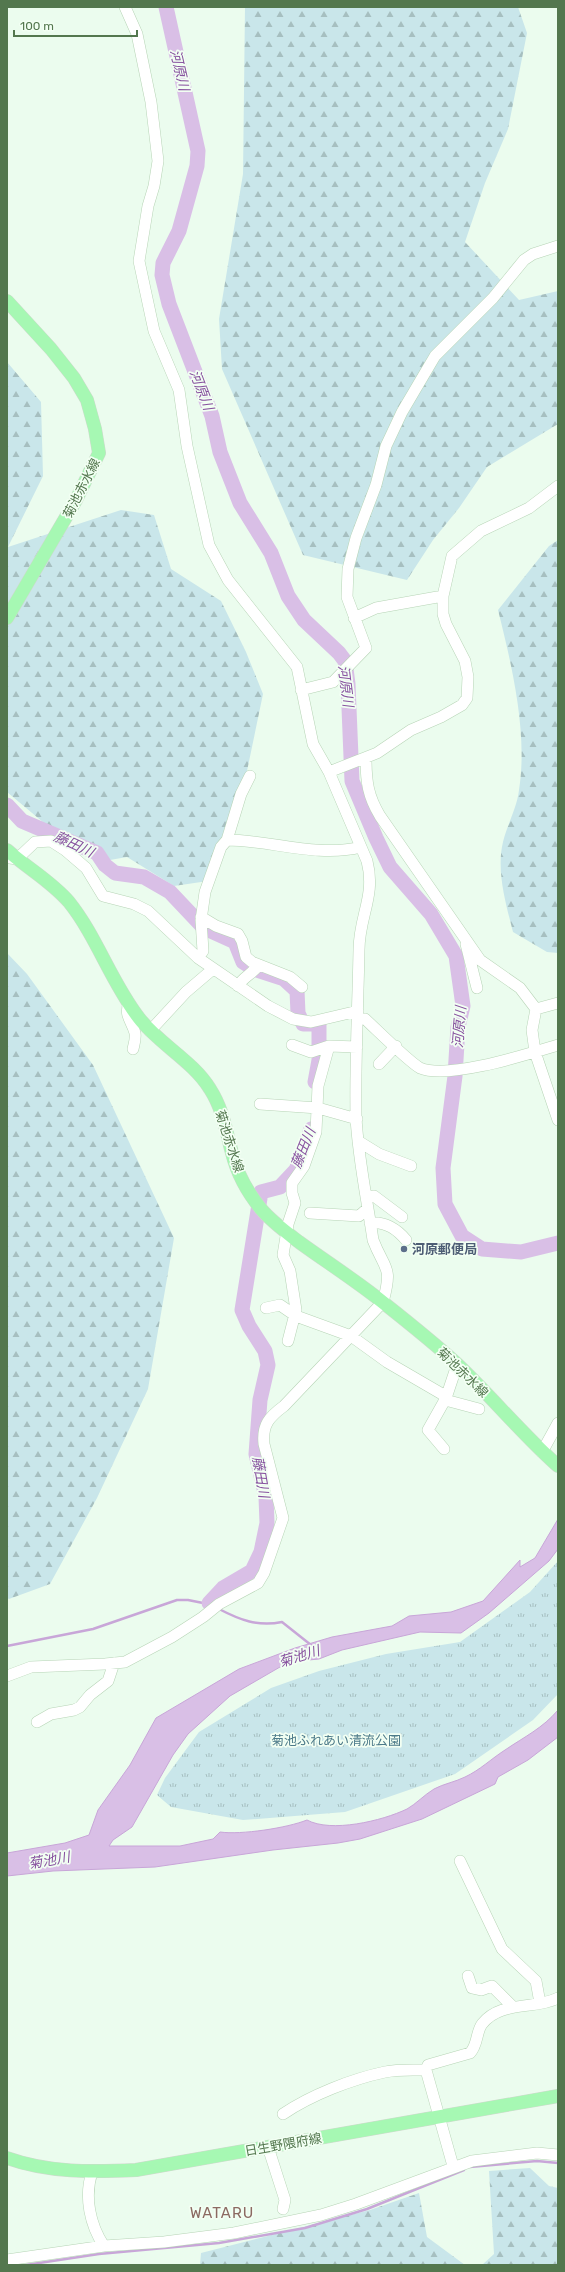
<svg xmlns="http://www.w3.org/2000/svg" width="565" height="2272" font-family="Rubik,'Noto Sans JP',sans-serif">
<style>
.forest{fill:url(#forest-firs)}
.park{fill:url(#park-tufts)}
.water{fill:#d9bfe6;stroke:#c8a6d8}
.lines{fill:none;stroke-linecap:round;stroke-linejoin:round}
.stream{stroke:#c8a6d8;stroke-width:2.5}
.river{stroke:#d9bfe6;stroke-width:15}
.minor-casing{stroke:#b7d4b6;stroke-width:12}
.major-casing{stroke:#cfd9cd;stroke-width:14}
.minor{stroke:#fff;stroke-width:11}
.major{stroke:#a6f8b3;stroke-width:13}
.service-dot{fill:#5c6f8a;stroke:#f2fff3;stroke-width:1.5}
.labels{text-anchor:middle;stroke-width:3.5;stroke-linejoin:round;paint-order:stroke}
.street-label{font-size:13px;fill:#53774e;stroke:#f2fff3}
.service-label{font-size:13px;font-weight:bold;fill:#4e5e75;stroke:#f2fff3;text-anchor:start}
.park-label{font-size:13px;fill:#4c7a89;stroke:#f2fff3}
.water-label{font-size:14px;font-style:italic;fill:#87519f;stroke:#f2fff3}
.quarter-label{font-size:15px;letter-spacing:1px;fill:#8c6a62;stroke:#f2fff3}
</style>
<defs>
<pattern id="forest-firs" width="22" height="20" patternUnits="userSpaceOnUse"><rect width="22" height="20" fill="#c9e6ea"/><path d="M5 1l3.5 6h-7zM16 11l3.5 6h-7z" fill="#a6bfc0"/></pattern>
<pattern id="park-tufts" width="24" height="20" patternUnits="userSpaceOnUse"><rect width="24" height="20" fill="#c9e6ea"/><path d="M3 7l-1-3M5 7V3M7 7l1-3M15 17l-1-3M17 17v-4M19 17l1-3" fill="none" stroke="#a6bfc0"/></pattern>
</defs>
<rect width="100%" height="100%" fill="#ebfcee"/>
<path class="forest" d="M245,7H518L527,33L508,129L485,183L465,242L519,300L558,291V424L487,467L459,508L433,540L407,580L303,555L222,369L219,319L243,174Z
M7,362L41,402L43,476L8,547L121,510L154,515L171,569L221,601L246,652L263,694L247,771L208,881L174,886L127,857L110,860L44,823L7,792Z
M558,540V953L547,952L513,932C506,904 496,871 503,842C507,825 517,808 519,790C528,733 512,666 498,610L549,546Z
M7,953L27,974L93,1065L174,1238L148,1389L97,1498L50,1584L9,1599L7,1598Z
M530,2168L549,2186L558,2188V2265H482L494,2254L489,2171Z
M419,2193L427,2237L465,2265H200L201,2253L370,2210Z"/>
<path class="park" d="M558,1561V1694L533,1720L455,1774L345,1812L243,1820L171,1807L157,1795L165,1778L199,1732L271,1688L319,1671L386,1654L460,1642L530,1592Z"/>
<path class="water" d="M558,1519V1549L549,1561L489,1613L461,1633L420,1632L342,1650L319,1659L298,1661L280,1667L230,1696L188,1734L173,1755L132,1827L113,1840L109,1846H180L213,1839L220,1832C241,1835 287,1828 307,1820C331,1833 382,1821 407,1809C416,1804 424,1795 434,1789C443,1784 455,1782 465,1777C480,1770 491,1759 505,1750C524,1737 543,1728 558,1710V1737L528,1760L498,1777L495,1784L422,1819L360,1839L338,1843L273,1850L155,1867L53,1871L7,1876V1853L65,1843L89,1835L98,1810L130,1765L156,1718L239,1669L295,1648L332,1637L392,1626L409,1616L451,1612L483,1601L520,1560V1567L535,1558Z"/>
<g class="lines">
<path class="stream" d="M219,1609C240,1620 258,1627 282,1622L311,1645
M7,1646L93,1629L177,1600H188L213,1605
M470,2167L537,2161L558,2163
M26,2265L99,2254L219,2243L305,2228L367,2209L464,2170"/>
<path class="river" d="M166,7L198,151L197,166L179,231L163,263L162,275L169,304L212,416L220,452L240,503L271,553L288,596L304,620L339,653L345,661L348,684L352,781L376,838L390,867L431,914L456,956L463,1006L458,1027L455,1076L443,1168L445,1204L462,1236L482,1249L521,1252L558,1243
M7,805L22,821L97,853L105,865L115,873L144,877L170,892L204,928L235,942L243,962L254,969L284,979L297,991L298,1013L303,1024H319V1060L315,1082
M209,1603L223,1588L252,1571L261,1552L267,1523L266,1497L256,1454L260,1400L268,1365L265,1351L249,1326L242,1310L261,1192L280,1187L296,1170L311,1129"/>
<g class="minor-casing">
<path id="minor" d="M354,618L376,608L443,596
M301,690L333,682L366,648L347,597L348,569L356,538L376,485L386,446L402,412L435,356L493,298L524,260L533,254L558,246
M366,758C366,782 368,796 380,816L480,960L520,988L536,1009L532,1030L535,1052L558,1120
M329,772L377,753L411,730L441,717L462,705L467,698L468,677L465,661L446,624L443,614V596L452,556L481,531L529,508L558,486
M227,840C270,840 317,858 361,847
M10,858L17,859L35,842L51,841L65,850L86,868L103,896L134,904L148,911L198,958L268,1006L293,1019L311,1022L358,1011
M201,917L216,926L238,934L242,941L246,957L252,962L290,977L302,987
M466,944L477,988
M198,958L203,951L201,920L205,892L221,847L227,840L241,794L250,776
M238,986C243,977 251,975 258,966
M129,1003C124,1016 132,1021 135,1033C136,1039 134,1044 133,1049
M536,1009L558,1003
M358,1018L365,1019C376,1029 409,1062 420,1068C448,1080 528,1054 558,1045
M150,1031L186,992L213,969
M292,1045L311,1052L329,1046
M379,1064L396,1046
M260,1104L318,1108L357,1119
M358,1141L379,1154L411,1166
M366,1197L374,1196L402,1217
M310,1213L359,1216L368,1208
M370,1223C384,1221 397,1229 406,1240
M266,1308L280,1305L296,1316L351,1336L387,1362L442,1394L449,1401L479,1409
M288,1341L296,1310L290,1271L283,1255L288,1224L295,1203L292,1193V1183L304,1166L316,1132L318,1086L329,1046L357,1047
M444,1449L428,1430L446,1398L457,1365
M542,1452L558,1423
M7,1676L31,1667L105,1664L125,1662L172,1637L203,1617L219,1604L258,1583L264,1573L283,1518L264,1444C262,1425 269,1417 284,1406L383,1302C393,1265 385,1271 373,1240C367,1199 358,1158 356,1117C355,1061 358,1005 359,950C359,916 376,896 367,861L329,772L313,744L297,667L228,580L209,545L187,446L179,390L154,331L139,261L148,206L154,186L158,161L151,102L137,34L125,7
M37,1722L51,1714L74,1710L80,1707L90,1695L108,1681L114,1663
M460,1861L502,1949L536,1981L540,2003
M468,1976L472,1988L481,1990L492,1986L513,2007
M426,2070L428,2065L470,2053C478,2045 476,2032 482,2024C501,2000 535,2010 558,1998
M426,2070L453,2166
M283,2114C311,2095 352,2079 385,2072C398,2069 413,2070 426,2070
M268,2147L285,2200L283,2209
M92,2172C84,2197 90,2225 104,2246
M7,2260L104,2246L164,2242L234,2233L321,2215L356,2204L472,2161L537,2153L558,2155"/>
</g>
<g class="major-casing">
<path id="major" d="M7,301L51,349L74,378L87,400L95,429L99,453L76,500L7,618
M7,850C27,868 51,881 69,902C97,937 111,982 139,1018C159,1044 193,1061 210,1089C223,1109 226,1131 232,1153C237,1173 248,1193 261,1209C272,1222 286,1232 299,1242C328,1263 358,1282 385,1304C409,1323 434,1343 457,1364C492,1397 522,1434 558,1466
M7,2158C49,2173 92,2172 136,2170L558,2096"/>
</g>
<use href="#minor" class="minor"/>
<use href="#major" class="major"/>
</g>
<circle class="service-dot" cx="404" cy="1249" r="4"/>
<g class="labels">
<g class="street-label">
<text transform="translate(81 488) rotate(-63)" y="5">菊池赤水線</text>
<text transform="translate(230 1141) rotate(72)" y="5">菊池赤水線</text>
<text transform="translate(463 1372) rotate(44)" y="5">菊池赤水線</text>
<text transform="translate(283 2144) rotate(-10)" y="5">日生野隈府線</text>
</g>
<g class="service-label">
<text x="412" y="1254">河原郵便局</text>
</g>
<g class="park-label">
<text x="336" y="1745">菊池ふれあい清流公園</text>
</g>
<g class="water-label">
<text transform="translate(180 70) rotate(77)" y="5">河原川</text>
<text transform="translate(202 390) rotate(69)" y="5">河原川</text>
<text transform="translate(346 686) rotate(83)" y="5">河原川</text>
<text transform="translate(74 844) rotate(25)" y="5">藤田川</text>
<text transform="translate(459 1027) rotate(-85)" y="5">河原川</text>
<text transform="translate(303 1148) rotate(-68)" y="5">藤田川</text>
<text transform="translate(261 1477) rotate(80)" y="5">藤田川</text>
<text transform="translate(299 1656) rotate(-17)" y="5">菊池川</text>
<text transform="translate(49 1860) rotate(-10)" y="5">菊池川</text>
</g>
<g class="quarter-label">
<text x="222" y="2218">WATARU</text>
</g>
</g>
<rect width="565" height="2272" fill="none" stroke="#53774e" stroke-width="16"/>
<path d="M14 30v6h123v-6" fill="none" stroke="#53774e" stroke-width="2"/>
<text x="20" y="30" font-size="12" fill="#53774e" stroke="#f2fff3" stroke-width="3" paint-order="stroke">100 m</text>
</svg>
